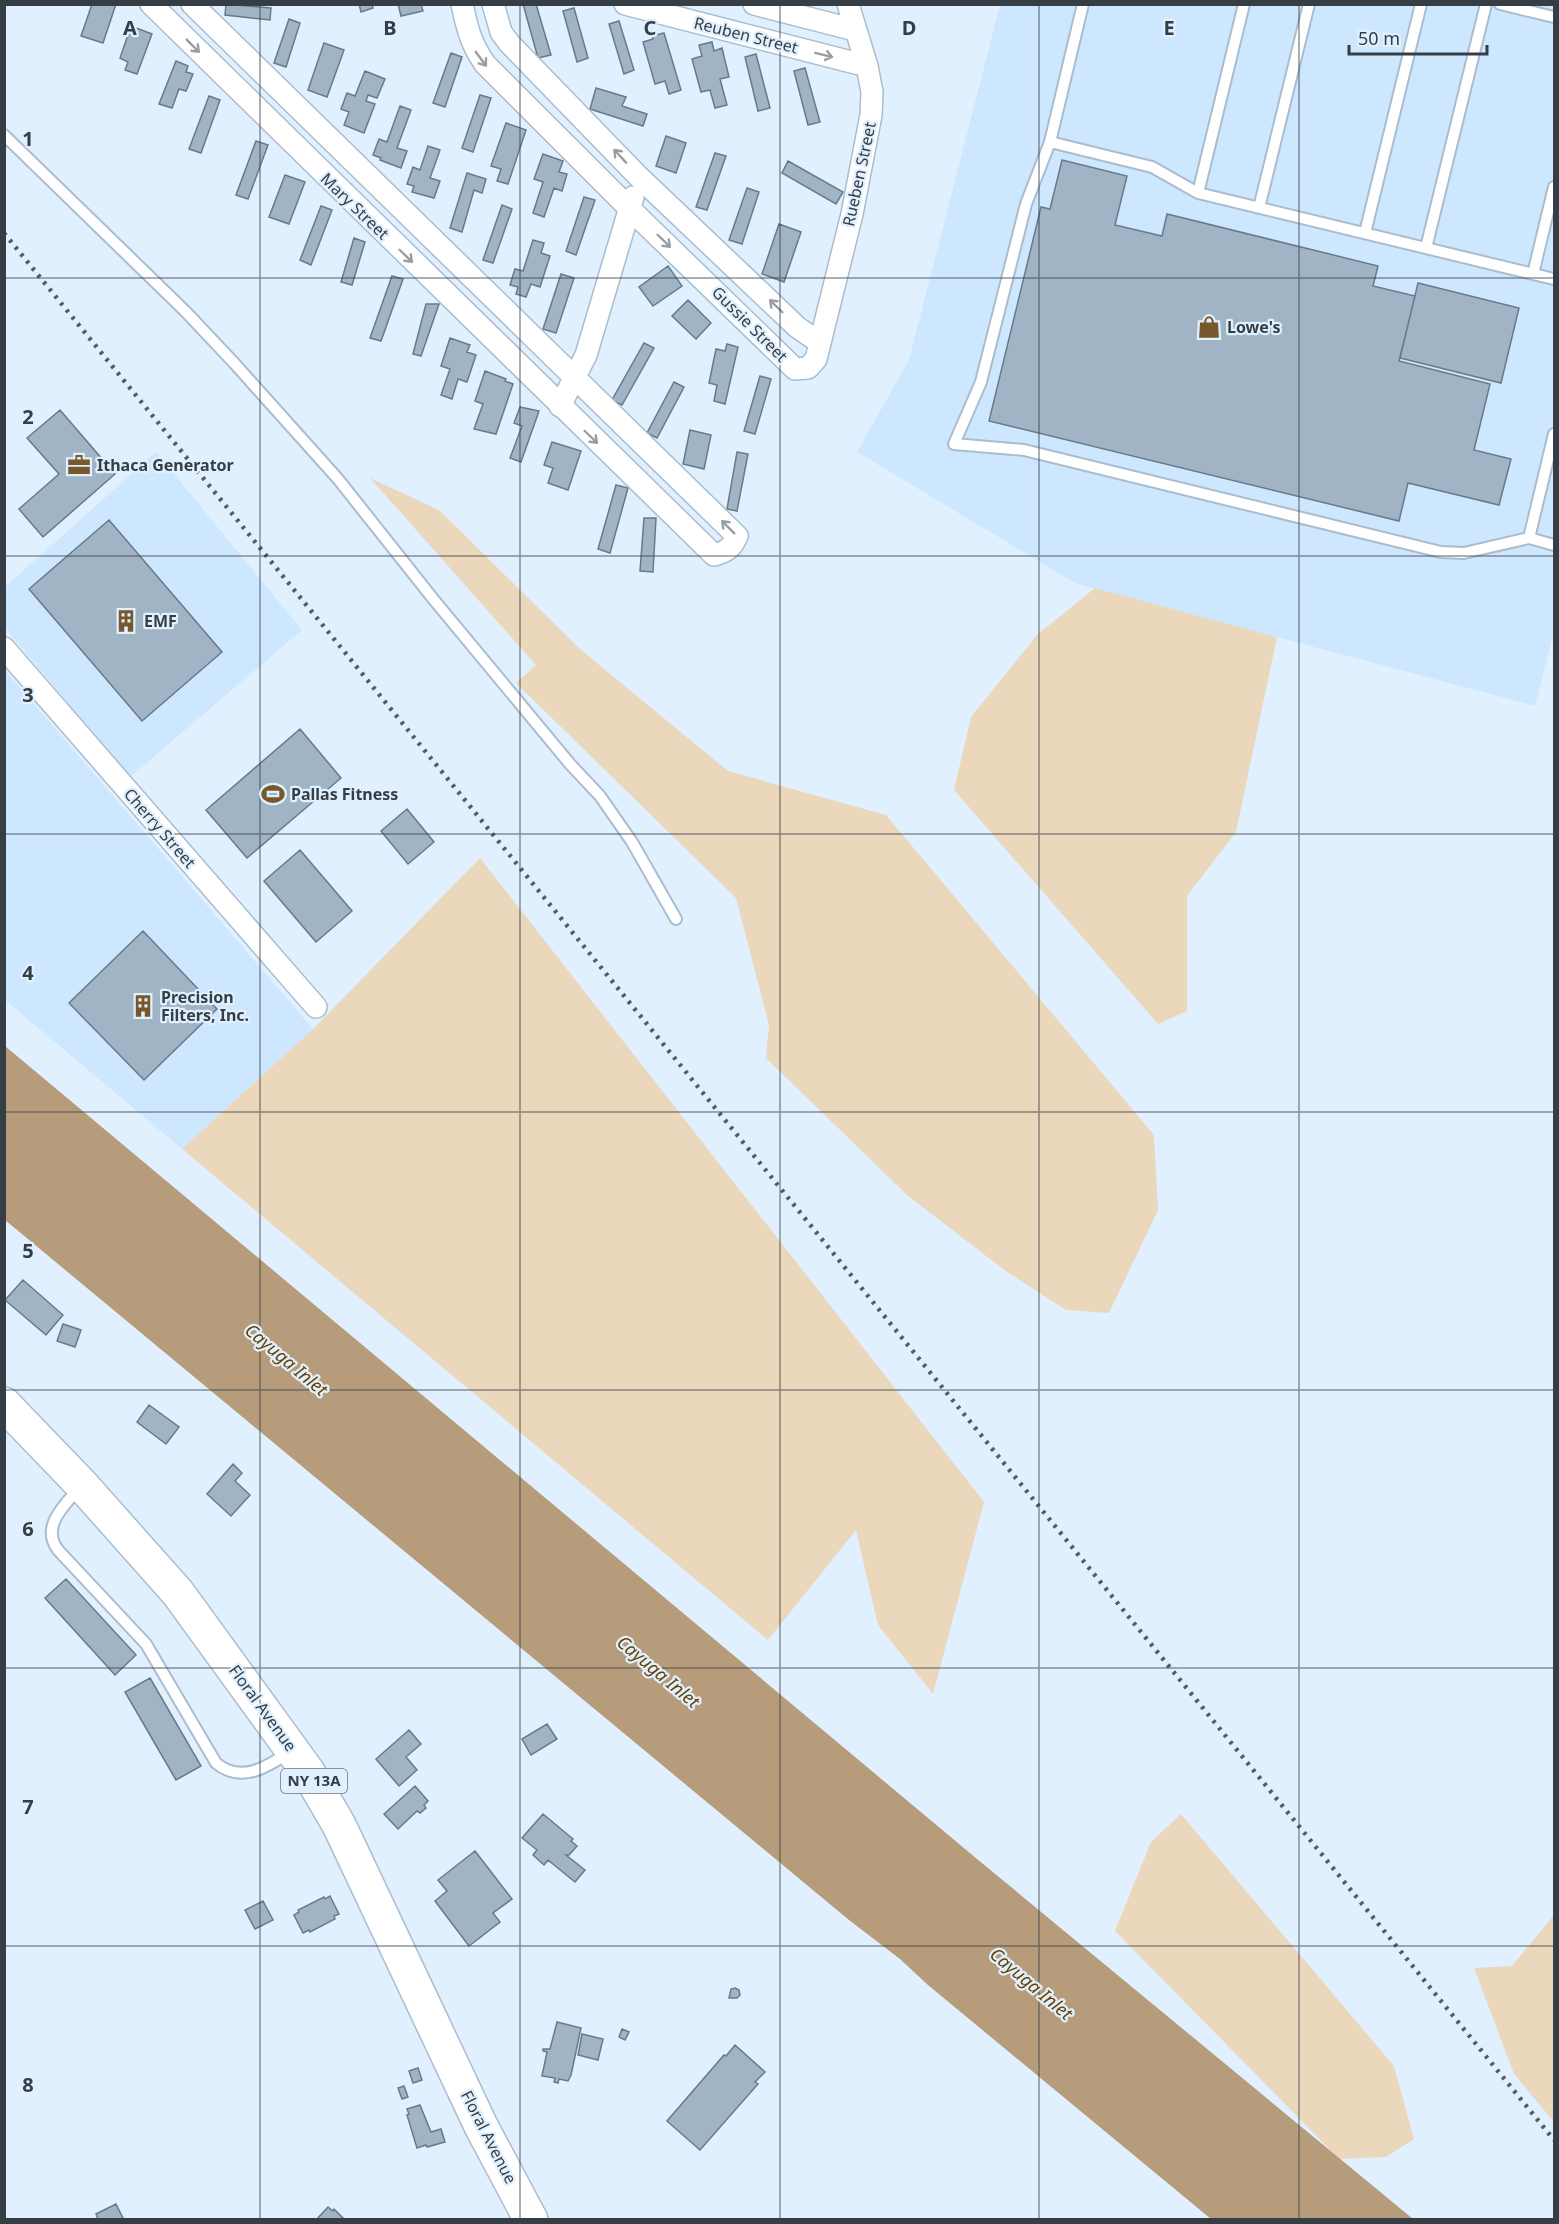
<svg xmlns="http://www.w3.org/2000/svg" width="1559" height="2224" font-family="'Noto Sans',sans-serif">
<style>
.built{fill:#cde7fe}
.green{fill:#ebd7bc}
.water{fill:#b69c7a}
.building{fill:#a1b4c5;stroke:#687a89;stroke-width:1.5}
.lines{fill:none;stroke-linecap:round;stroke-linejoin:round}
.service-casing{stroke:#aabdce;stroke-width:14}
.minor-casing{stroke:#aabdce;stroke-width:24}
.primary-casing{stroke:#aabdce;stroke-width:36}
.service{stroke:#fff;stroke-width:10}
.minor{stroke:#fff;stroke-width:21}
.primary{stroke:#fff;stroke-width:33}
.rail{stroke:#535c64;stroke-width:4.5;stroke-dasharray:3 6;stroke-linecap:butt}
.oneway{stroke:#9a9ea2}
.grid{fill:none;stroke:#363e45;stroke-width:1.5;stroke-opacity:0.55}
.labels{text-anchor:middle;stroke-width:4.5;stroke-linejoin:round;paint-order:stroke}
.shield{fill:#e1f0fe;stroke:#69737c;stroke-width:1.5}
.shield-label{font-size:15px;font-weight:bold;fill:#363e45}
.street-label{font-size:16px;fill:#363e45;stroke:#e1f0fe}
.poi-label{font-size:16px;font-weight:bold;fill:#363e45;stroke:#e1f0fe;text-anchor:start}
.water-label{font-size:18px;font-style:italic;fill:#654202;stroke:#e1f0fe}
.grid-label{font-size:20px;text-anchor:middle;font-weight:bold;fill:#363e45;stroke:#e1f0fe;stroke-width:4.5;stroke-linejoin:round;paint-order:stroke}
</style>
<rect width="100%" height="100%" fill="#e1f0fe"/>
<path class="built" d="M1000,5H1554V630L1535,706L1075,583L857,452L909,360Z
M156,452L302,630L130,777L5,628L4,588Z
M4,669L313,1029L182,1149L5,1000Z"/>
<path class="green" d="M370,478L439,510L581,650L728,771L886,815L1154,1135L1158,1210L1109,1313L1066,1310L1007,1272L907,1195L766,1058L769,1025L736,898L516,683L536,665Z
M1095,588L1277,637L1236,832L1187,896V1011L1158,1024L954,790L971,717L1038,634Z
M480,858L984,1502L933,1694L878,1625L856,1530L768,1640L182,1149L313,1029Z
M1181,1814L1394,2066L1414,2139L1386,2157L1339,2159L1115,1931L1151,1842Z
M1554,1915V2122L1514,2074L1474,1968L1512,1966Z"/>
<path class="water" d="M5,1046L977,1859L1413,2219H1211L928,1985L900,1959L849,1920L5,1220Z"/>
<path class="building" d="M92,4H116L103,43L81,36Z
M226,4L271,8L270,20L225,15Z
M359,4H372L373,8L361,12Z
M398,4H421L423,11L401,16Z
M523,4H536L551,55L538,58Z
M574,8L588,58L577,62L563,11Z
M289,19L300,23L286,67L274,63Z
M619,21L634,70L624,74L609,24Z
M131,26L152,34L137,74L125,70L128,62L120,58Z
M664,33L681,90L669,94L665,81L655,84L643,42L653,39L652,36Z
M712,42L714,51L722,48L729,77L720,79L727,105L715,108L710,90L701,92L692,59L702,56L699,45Z
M324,43L344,50L327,97L308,90Z
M451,53L462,57L445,107L433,103Z
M756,54L770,108L758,111L745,57Z
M176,61L188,66L186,72L193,74L186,91L179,89L172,108L159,104Z
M805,68L820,122L808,125L794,71Z
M365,71L385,79L377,98L368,95L366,101L375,104L364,133L344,125L349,112L341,109L347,93L355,96Z
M596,88L626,97L622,106L647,114L643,126L590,109Z
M480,95L491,98L473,152L462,148Z
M209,96L220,100L201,153L189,149Z
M400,106L411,110L397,148L407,151L401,168L380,160L381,158L373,155L379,139L387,142Z
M506,123L526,130L508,184L497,181L501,169L491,166Z
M666,136L686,143L676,173L656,166Z
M256,141L268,145L248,199L236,195Z
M428,146L440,150L430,178L440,181L434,198L412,192L414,186L407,184L413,167L420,170Z
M715,153L726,156L707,210L696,207Z
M543,154L563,161L559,172L567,174L562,191L554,188L544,217L533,213L543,182L534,179Z
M1062,160L1127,176L1115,225L1162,236L1167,214L1378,266L1373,286L1415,296L1399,361L1490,384L1474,450L1511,459L1499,505L1408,483L1399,521L989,421L1041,207L1050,209Z
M788,161L843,192L836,204L782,173Z
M467,173L486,179L482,193L474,190L462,232L450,228Z
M285,175L305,182L289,224L269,217Z
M747,188L759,192L742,244L729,240Z
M584,197L595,200L576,255L566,251Z
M502,205L512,209L493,263L483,260Z
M321,206L332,210L311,265L300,260Z
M779,224L801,232L784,282L762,274Z
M354,238L365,242L352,285L341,282Z
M533,240L544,243L541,253L550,256L540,287L531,284L526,297L516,294L518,287L510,285L515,269L523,271Z
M668,266L682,286L653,306L639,287Z
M561,274L574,278L556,333L543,329Z
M392,276L403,279L381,341L370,338Z
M1418,283L1519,308L1501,383L1400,358Z
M688,300L711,323L696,339L672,316Z
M426,304H439L421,356L413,354Z
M450,338L470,345L467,352L476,355L467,382L458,379L452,399L441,395L450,369L441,366Z
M644,343L654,348L622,405L612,400Z
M727,344L738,347L725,404L714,401L717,385L709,383L716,349L725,351Z
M485,371L506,379L505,381L513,384L496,434L474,429L483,404L475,401Z
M760,376L771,379L755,434L744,431Z
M674,382L684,387L657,438L647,433Z
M520,407L539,411L521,462L510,458L522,426L514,423Z
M60,410L115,474L43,537L19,509L59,474L27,438Z
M690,430L711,435L704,469L683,464Z
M552,442L581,451L568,490L548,483L553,468L544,465Z
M737,452L748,454L737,511L727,509Z
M616,485L628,488L610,553L598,549Z
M644,518H656L653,572L640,571Z
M109,520L222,652L142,721L29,589Z
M300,729L341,778L247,858L206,810Z
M407,809L434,842L408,864L381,831Z
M300,850L352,911L316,942L264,881Z
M143,931L217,1009L144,1080L69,1003Z
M23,1280L63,1315L46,1335L5,1300Z
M63,1324L81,1330L75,1347L57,1341Z
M149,1405L179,1427L166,1444L137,1422Z
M233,1464L242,1473L235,1481L250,1495L231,1516L207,1494Z
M66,1579L136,1655L115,1675L45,1598Z
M150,1678L201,1766L176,1780L125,1692Z
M547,1724L557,1739L531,1755L522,1739Z
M409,1730L421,1744L406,1757L417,1770L399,1786L376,1759Z
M415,1786L428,1801L424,1805L426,1808L420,1813L417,1811L398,1829L384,1814Z
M543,1814L573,1839L571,1841L577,1846L569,1855H566L585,1870L575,1882L548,1860L544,1865L533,1855L537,1850L522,1838Z
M475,1851L512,1899L493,1913L500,1922L469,1946L435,1901L447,1891L438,1880Z
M330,1896L339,1914L334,1916L335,1919L310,1932L309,1930L303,1933L294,1915L299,1912L298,1910L324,1897L325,1899Z
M263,1901L273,1920L255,1929L245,1910Z
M735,1988L739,1990L740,1995L737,1998H729L731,1989Z
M557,2022L581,2028L571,2075L568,2081L559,2079L558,2083L554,2082L555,2078L542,2076L547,2052L543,2051V2049H550Z
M622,2029L629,2032L625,2040L619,2037Z
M582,2034L603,2039L598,2060L578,2055Z
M735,2045L765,2072L755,2082L758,2084L700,2150L667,2121L724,2055L726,2056Z
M418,2068L422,2080L413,2083L409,2071Z
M404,2086L408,2097L402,2099L398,2088Z
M420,2105L431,2132L441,2129L445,2142L427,2147L426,2145L417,2148L407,2115L409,2114L407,2109Z
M116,2204L124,2220H98L96,2214Z
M328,2207L333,2211L334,2209L345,2220H316Z"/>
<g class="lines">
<g class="service-casing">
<path id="service" d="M1083,4L1050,142L1152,167L1198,193L1554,279
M1500,4L1554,17
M4,135L186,312L235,364L338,479L434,600L570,764L600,796L632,842L676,919
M1050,142L1026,204L981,382L954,444L1024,450L1441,552L1464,553L1529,538L1554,545
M1198,193L1244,4
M1259,208L1309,4
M1365,233L1421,4
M1426,248L1486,4
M1533,274L1554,187
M1529,538L1554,434
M80,1487C65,1505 40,1526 58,1550L146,1644L216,1763C241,1784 267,1767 290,1752"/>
</g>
<g class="minor-casing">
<path id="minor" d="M151,4L714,555C726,552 732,548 737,536L192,4
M462,4C467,28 471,44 485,64L630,209L795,369L808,368L816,359L852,214L871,115L872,92L867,66L848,4
M493,4L501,32L509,43L638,176L797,327L820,343
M625,4L867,66
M754,4L855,30
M560,406L586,355L633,197
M4,648L316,1007"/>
</g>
<g class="primary-casing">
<path id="primary" d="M4,1404L82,1485L178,1593L308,1772L339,1825L481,2126L531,2220"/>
</g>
<use href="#service" class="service"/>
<use href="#minor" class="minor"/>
<use href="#primary" class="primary"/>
<path class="rail" d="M4,233L1554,2140"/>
</g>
<defs><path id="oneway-shaft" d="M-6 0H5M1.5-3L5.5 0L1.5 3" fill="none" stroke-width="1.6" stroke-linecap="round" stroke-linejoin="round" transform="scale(1.5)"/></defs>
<g class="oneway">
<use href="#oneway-shaft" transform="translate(193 46) rotate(45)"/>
<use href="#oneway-shaft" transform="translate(824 55) rotate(14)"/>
<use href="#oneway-shaft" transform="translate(481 59) rotate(54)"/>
<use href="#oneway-shaft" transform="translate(620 156) rotate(-133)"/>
<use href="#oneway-shaft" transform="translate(664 241) rotate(44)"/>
<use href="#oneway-shaft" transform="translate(406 256) rotate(44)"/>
<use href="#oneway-shaft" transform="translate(776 306) rotate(-136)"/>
<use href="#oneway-shaft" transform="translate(591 437) rotate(44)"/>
<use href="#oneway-shaft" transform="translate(728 527) rotate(-135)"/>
</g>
<path class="grid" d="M260,4V2220M520,4V2220M780,4V2220M1039,4V2220M1299,4V2220M4,278H1554M4,556H1554M4,834H1554M4,1112H1554M4,1390H1554M4,1668H1554M4,1946H1554"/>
<defs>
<g id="shop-bare" transform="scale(1.8)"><path d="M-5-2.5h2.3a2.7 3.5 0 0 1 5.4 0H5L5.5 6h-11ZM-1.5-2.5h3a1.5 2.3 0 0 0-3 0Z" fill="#76582c" stroke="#e1f0fe" stroke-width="2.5" paint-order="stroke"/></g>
<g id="office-bare" transform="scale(1.8)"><path d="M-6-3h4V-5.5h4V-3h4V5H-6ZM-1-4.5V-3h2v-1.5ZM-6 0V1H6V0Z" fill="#76582c" stroke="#e1f0fe" stroke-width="2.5" paint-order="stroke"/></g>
<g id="building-bare" transform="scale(1.8)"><path d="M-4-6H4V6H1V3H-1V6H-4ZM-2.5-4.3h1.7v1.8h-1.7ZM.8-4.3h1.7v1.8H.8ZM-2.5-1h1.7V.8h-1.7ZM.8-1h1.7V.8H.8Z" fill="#76582c" stroke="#e1f0fe" stroke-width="2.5" paint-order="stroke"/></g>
<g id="stadium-bare" transform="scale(1.8)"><path d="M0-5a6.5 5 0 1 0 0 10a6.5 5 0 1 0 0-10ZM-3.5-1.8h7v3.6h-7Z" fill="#76582c" stroke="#e1f0fe" stroke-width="2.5" paint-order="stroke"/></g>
</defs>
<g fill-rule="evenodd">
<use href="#shop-bare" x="1209" y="327"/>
<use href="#office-bare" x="79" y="465"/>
<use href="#building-bare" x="126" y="621"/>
<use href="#stadium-bare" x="273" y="794"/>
<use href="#building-bare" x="143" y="1006"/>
</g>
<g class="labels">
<rect class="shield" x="281" y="1769" width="66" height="24" rx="4.5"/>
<g class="shield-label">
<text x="314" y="1786">NY 13A</text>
</g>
<g class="street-label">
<text transform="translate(746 35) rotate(14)" y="6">Reuben Street</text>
<text transform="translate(859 174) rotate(-78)" y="6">Rueben Street</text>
<text transform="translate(355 206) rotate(44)" y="6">Mary Street</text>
<text transform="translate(750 324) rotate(45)" y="6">Gussie Street</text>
<text transform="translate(160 828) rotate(49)" y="6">Cherry Street</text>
<text transform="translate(263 1708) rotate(54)" y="6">Floral Avenue</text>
<text transform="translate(489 2137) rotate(63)" y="6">Floral Avenue</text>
</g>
<g class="poi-label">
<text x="1227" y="333">Lowe's</text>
<text x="97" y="471">Ithaca Generator</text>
<text x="144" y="627">EMF</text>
<text x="291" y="800">Pallas Fitness</text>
<text x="161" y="1003">Precision<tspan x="161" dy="18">Filters, Inc.</tspan></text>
</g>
<g class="water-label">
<text transform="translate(286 1360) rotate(40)" y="6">Cayuga Inlet</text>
<text transform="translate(658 1672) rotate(40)" y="6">Cayuga Inlet</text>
<text transform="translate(1031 1984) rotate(40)" y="6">Cayuga Inlet</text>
</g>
</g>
<g class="grid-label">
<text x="130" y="35">A</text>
<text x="390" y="35">B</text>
<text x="650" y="35">C</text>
<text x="909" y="35">D</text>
<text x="1169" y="35">E</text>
<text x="28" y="146">1</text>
<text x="28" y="424">2</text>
<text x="28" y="702">3</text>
<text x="28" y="980">4</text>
<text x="28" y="1258">5</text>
<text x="28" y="1536">6</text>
<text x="28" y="1814">7</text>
<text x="28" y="2092">8</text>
</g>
<rect width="1559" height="2224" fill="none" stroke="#363e45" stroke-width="12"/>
<path d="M1349 45v9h138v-9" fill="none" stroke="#363e45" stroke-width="3"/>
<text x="1358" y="45" font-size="18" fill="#363e45" stroke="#e1f0fe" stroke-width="4.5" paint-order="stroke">50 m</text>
</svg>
